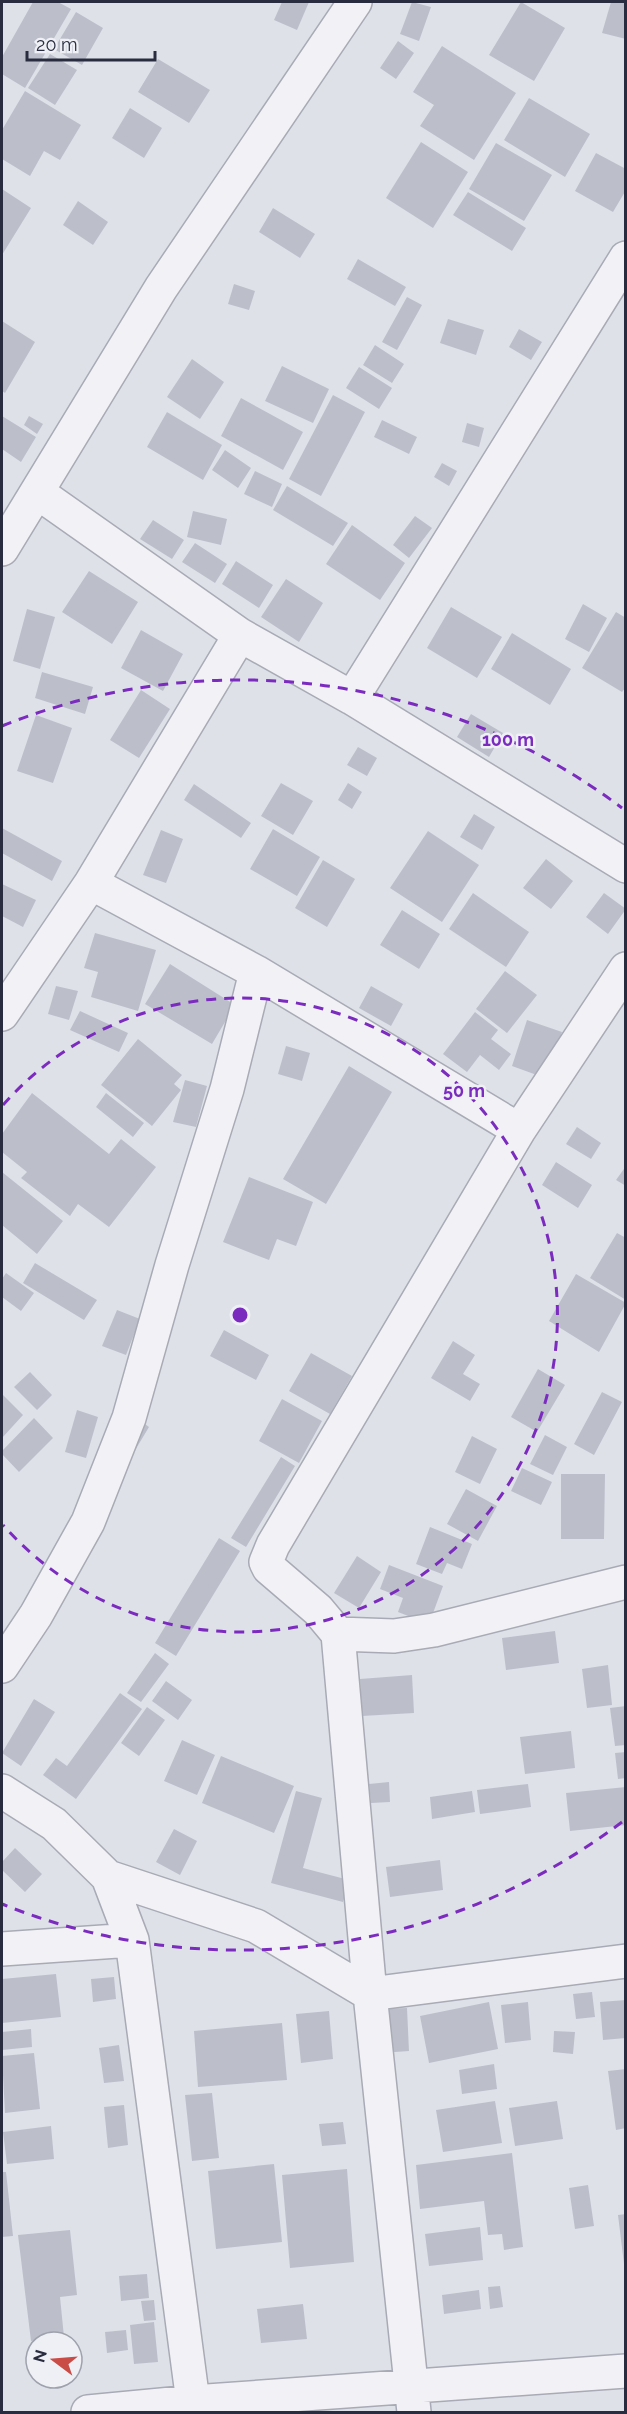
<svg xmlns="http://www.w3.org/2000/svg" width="627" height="2414" font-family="Raleway,sans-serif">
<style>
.building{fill:#bcbfca}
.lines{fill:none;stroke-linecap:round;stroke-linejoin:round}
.minor-casing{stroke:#a8abb5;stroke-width:36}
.minor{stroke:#f2f2f6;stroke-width:33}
.ring{fill:none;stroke:#7b2cbf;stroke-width:3;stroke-dasharray:10 8}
.centre{fill:#7b2cbf;stroke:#eef0f5;stroke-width:3}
.ring-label{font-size:18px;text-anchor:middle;font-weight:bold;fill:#7b2cbf;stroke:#eef0f5;stroke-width:5;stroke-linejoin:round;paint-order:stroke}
</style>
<rect width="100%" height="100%" fill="#dfe1e8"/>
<path class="building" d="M33,2H58L71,9L25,88L2,74V57Z
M282,2H309L297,30L274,20Z
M412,2L431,7L419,41L400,34Z
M521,2L565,28L534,81L489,55Z
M611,2H626V39L602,33Z
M76,12L103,28L82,65L54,49Z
M398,41L414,53L396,79L380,68Z
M442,46L516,93L474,160L420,126L434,105L413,92Z
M50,54L77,70L55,105L28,88Z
M158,59L210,90L189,123L138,92Z
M25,91L81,125L60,160L44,151L30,176L2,159V130Z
M529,98L590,134L565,177L504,140Z
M130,108L162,128L144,158L112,138Z
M421,142L468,172L433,228L386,198Z
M496,143L552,175L524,221L469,189Z
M596,153L626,169V190L613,212L575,191Z
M2,189L31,208L2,255Z
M468,192L526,228L512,251L453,215Z
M78,201L108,222L93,245L63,225Z
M273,208L315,234L300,258L259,232Z
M358,259L406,287L395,306L347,279Z
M234,284L255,291L249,310L228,304Z
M407,297L422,305L397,350L382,342Z
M448,319L484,330L476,355L440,343Z
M2,321L35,342L5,393L2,391Z
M519,329L542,342L531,360L509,347Z
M375,345L404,364L392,383L363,365Z
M192,359L224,382L200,419L167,397Z
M282,366L329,389L313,423L265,401Z
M359,367L392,388L379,409L346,388Z
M333,395L365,412L321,496L289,479Z
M241,398L303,432L283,470L221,436Z
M167,412L222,445L203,480L147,447Z
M2,416L36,437L21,462L2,449Z
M29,416L43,424L37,434L24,425Z
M382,420L417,437L409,454L374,437Z
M467,423L484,428L479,447L462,442Z
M225,450L251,468L238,488L212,470Z
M442,463L457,471L449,486L434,477Z
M255,471L282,484L272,507L244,494Z
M287,486L348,523L333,546L273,510Z
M193,511L227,519L221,545L187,537Z
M415,516L432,528L409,558L393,545Z
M153,520L184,540L172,559L140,539Z
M352,525L405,563L380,600L326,564Z
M195,543L227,564L215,583L182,562Z
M236,561L273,585L259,608L222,584Z
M89,571L138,602L112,644L62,612Z
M286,579L323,603L299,642L261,617Z
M583,604L607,618L589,652L565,639Z
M451,607L502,637L477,678L427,648Z
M27,609L55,617L40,669L13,661Z
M616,612L626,618V687L622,692L582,668Z
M141,630L183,654L163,691L121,668Z
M512,633L571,669L550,705L491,669Z
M42,672L93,687L85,714L35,698Z
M141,690L170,709L139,758L110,740Z
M471,714L503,733L489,757L457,737Z
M36,715L72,728L53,783L17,771Z
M358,747L377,758L367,776L347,765Z
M281,783L313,801L293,835L261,816Z
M348,783L362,792L352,809L338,800Z
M194,784L251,823L241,838L184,800Z
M474,814L495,827L482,850L460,837Z
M2,828L62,861L52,881L2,853Z
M273,829L320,857L297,896L250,869Z
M161,830L183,839L166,883L143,875Z
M428,831L479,865L442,922L390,888Z
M546,859L573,881L551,909L523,888Z
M323,860L355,879L327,927L295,908Z
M2,884L36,900L23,927L2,916Z
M473,893L529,932L506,967L449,929Z
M604,893L626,909L608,934L586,917Z
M402,910L440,934L419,969L380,945Z
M95,933L156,950L138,1011L91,997L98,972L84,968Z
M170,964L235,1005L212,1044L145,1004Z
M505,971L537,995L507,1033L476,1009Z
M56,986L78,991L69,1020L48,1014Z
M371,986L403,1004L391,1026L359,1008Z
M80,1011L128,1033L119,1052L70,1030Z
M475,1012L498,1030L491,1039L511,1054L499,1070L480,1055L467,1072L443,1054Z
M527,1020L562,1032L545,1078L512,1066Z
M138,1039L182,1075L174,1084L181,1090L152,1126L101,1085Z
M286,1046L310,1053L302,1081L278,1074Z
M349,1066L392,1092L326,1204L283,1179Z
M185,1080L207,1086L196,1127L173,1122Z
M32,1093L109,1154L121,1139L156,1167L109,1227L78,1204L70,1216L21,1178L27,1172L2,1152V1134Z
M106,1093L144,1123L133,1137L96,1107Z
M577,1127L601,1143L591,1159L566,1144Z
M556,1162L592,1185L578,1208L542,1185Z
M626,1166V1186L616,1180Z
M2,1172L63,1221L37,1254L2,1225Z
M249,1177L313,1202L296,1246L277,1239L269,1260L223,1242Z
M617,1233L626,1238V1300L590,1278Z
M35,1263L97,1300L84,1320L23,1283Z
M6,1273L34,1293L21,1311L2,1297V1279Z
M576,1274L626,1303L599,1352L549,1321Z
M117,1310L140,1319L126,1355L102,1346Z
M224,1330L269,1355L256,1380L210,1356Z
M453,1341L475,1355L463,1374L480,1384L470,1401L431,1378Z
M311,1353L352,1376L330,1414L289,1391Z
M538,1369L565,1385L537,1432L511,1417Z
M30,1372L52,1395L37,1410L14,1387Z
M602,1392L622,1402L594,1455L574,1444Z
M2,1394L23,1415L2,1438Z
M282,1399L322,1421L299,1463L259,1441Z
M77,1410L98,1417L86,1458L65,1452Z
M34,1418L53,1438L19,1472L2,1454V1451Z
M138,1419L149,1427L134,1452L122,1445Z
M545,1435L567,1447L553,1475L530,1464Z
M472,1436L497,1449L480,1484L455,1472Z
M281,1457L295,1466L246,1547L231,1538Z
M522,1468L552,1482L541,1505L511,1491Z
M561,1474H605L604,1539H561Z
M466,1489L497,1506L478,1541L447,1524Z
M430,1527L472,1544L462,1569L447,1563L442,1574L416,1564Z
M219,1538L240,1551L176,1656L155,1643Z
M357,1556L381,1572L359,1608L334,1593Z
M389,1565L443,1586L429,1624L398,1612L403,1598L380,1589Z
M555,1631L559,1663L506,1670L502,1638Z
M155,1653L169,1664L141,1702L127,1693Z
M608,1665L612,1705L587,1708L582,1669Z
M412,1675L414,1713L362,1716L360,1679Z
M166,1681L192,1700L178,1720L152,1701Z
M120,1693L142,1709L76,1799L43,1775L56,1758L67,1766Z
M34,1699L55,1712L21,1766L2,1753Z
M626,1706V1745L615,1746L610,1708Z
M147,1707L165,1720L139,1756L121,1743Z
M571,1731L575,1768L525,1774L520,1737Z
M182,1740L215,1755L197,1795L164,1781Z
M626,1752V1778L618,1779L615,1753Z
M221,1756L294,1786L274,1833L202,1803Z
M389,1782L390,1802L371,1803L369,1784Z
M528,1784L531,1807L480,1814L477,1790Z
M626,1787V1825L570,1831L566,1793Z
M296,1791L322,1798L303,1868L349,1880L343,1902L271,1883Z
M472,1791L475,1812L432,1819L430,1797Z
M174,1829L197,1841L180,1875L156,1862Z
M15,1848L42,1874L25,1892L2,1870V1862Z
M440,1860L443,1890L390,1897L386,1867Z
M56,1974L61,2017L2,2023V1979Z
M114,1977L116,1999L93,2002L91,1979Z
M592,1992L595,2017L576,2019L573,1994Z
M626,2000V2038L603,2040L600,2002Z
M489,2002L498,2049L429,2063L420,2016Z
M528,2002L531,2040L505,2043L501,2005Z
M407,2008L409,2051L381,2053L379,2009Z
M329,2011L333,2059L301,2063L296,2014Z
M282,2023L287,2080L198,2087L194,2031Z
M31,2029L32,2047L2,2050V2032Z
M554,2031L575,2032L573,2054L553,2052Z
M119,2045L124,2081L104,2083L99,2048Z
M34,2053L40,2109L5,2113L2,2056Z
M494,2064L497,2089L462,2094L459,2070Z
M626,2069V2128L616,2130L608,2071Z
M212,2093L219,2158L192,2161L185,2095Z
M495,2101L502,2143L443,2152L436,2110Z
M557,2101L563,2139L515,2146L509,2108Z
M124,2105L128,2145L108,2148L104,2107Z
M343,2122L346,2144L322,2146L319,2124Z
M51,2126L54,2159L7,2164L3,2132Z
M512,2153L523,2247L504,2250L502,2234L488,2235L484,2201L420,2209L416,2165Z
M274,2164L282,2242L216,2249L208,2171Z
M347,2169L354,2262L290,2268L282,2175Z
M2,2172H6L13,2236L2,2237Z
M588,2185L594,2226L575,2229L569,2188Z
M626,2214V2263L624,2264L618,2215Z
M480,2227L483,2260L429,2266L425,2234Z
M70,2230L77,2295L60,2297L64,2337L31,2341L18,2235Z
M147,2274L149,2298L121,2301L119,2276Z
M500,2286L503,2307L490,2309L488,2287Z
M479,2290L481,2309L444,2314L442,2295Z
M154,2300L156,2320L144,2321L141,2301Z
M303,2304L307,2339L261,2343L257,2309Z
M154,2322L158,2362L134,2364L130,2325Z
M126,2330L128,2350L107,2353L105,2332Z"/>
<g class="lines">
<g class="minor-casing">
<path id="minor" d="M37,492L240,635L352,698L626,866
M2,549L161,288L355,2
M352,698L626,258
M91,883L256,972L519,1130
M2,1014L91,883L240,635
M338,1634L394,1636L434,1630L626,1582
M2,1666L36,1615L88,1522L129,1418L172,1265L227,1089L256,972
M2,1791L54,1824L108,1877L132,1940L193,2402
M108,1877L256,1926L370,1994L626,1961
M2,1949L132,1940
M88,2412L193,2402L626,2371
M414,2412L370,1994L338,1634L318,1610L269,1568L266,1562L273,1545L519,1130L626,969"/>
</g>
<use href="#minor" class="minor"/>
</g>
<g class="ring">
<path d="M3 1105A317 317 0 1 1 3 1525"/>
<path d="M622 1822A635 635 0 0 1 2 1904M2 726A635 635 0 0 1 622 808"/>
</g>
<circle cx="240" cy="1315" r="9" class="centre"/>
<g class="ring-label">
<text x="508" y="746">100 m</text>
<text x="464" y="1097">50 m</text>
</g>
<rect width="627" height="2414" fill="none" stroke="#282c3e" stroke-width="6"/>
<g transform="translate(54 2360) rotate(286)"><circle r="28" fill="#eef0f5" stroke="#9fa2ac" stroke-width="1.5"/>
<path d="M0-4.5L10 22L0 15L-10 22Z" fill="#ca4c47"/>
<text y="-9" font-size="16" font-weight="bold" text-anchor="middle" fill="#282c3e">N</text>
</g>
<path d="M27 51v9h128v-9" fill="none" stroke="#282c3e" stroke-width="3"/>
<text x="36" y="51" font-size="18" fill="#282c3e" stroke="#eef0f5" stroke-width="4.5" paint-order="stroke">20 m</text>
</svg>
